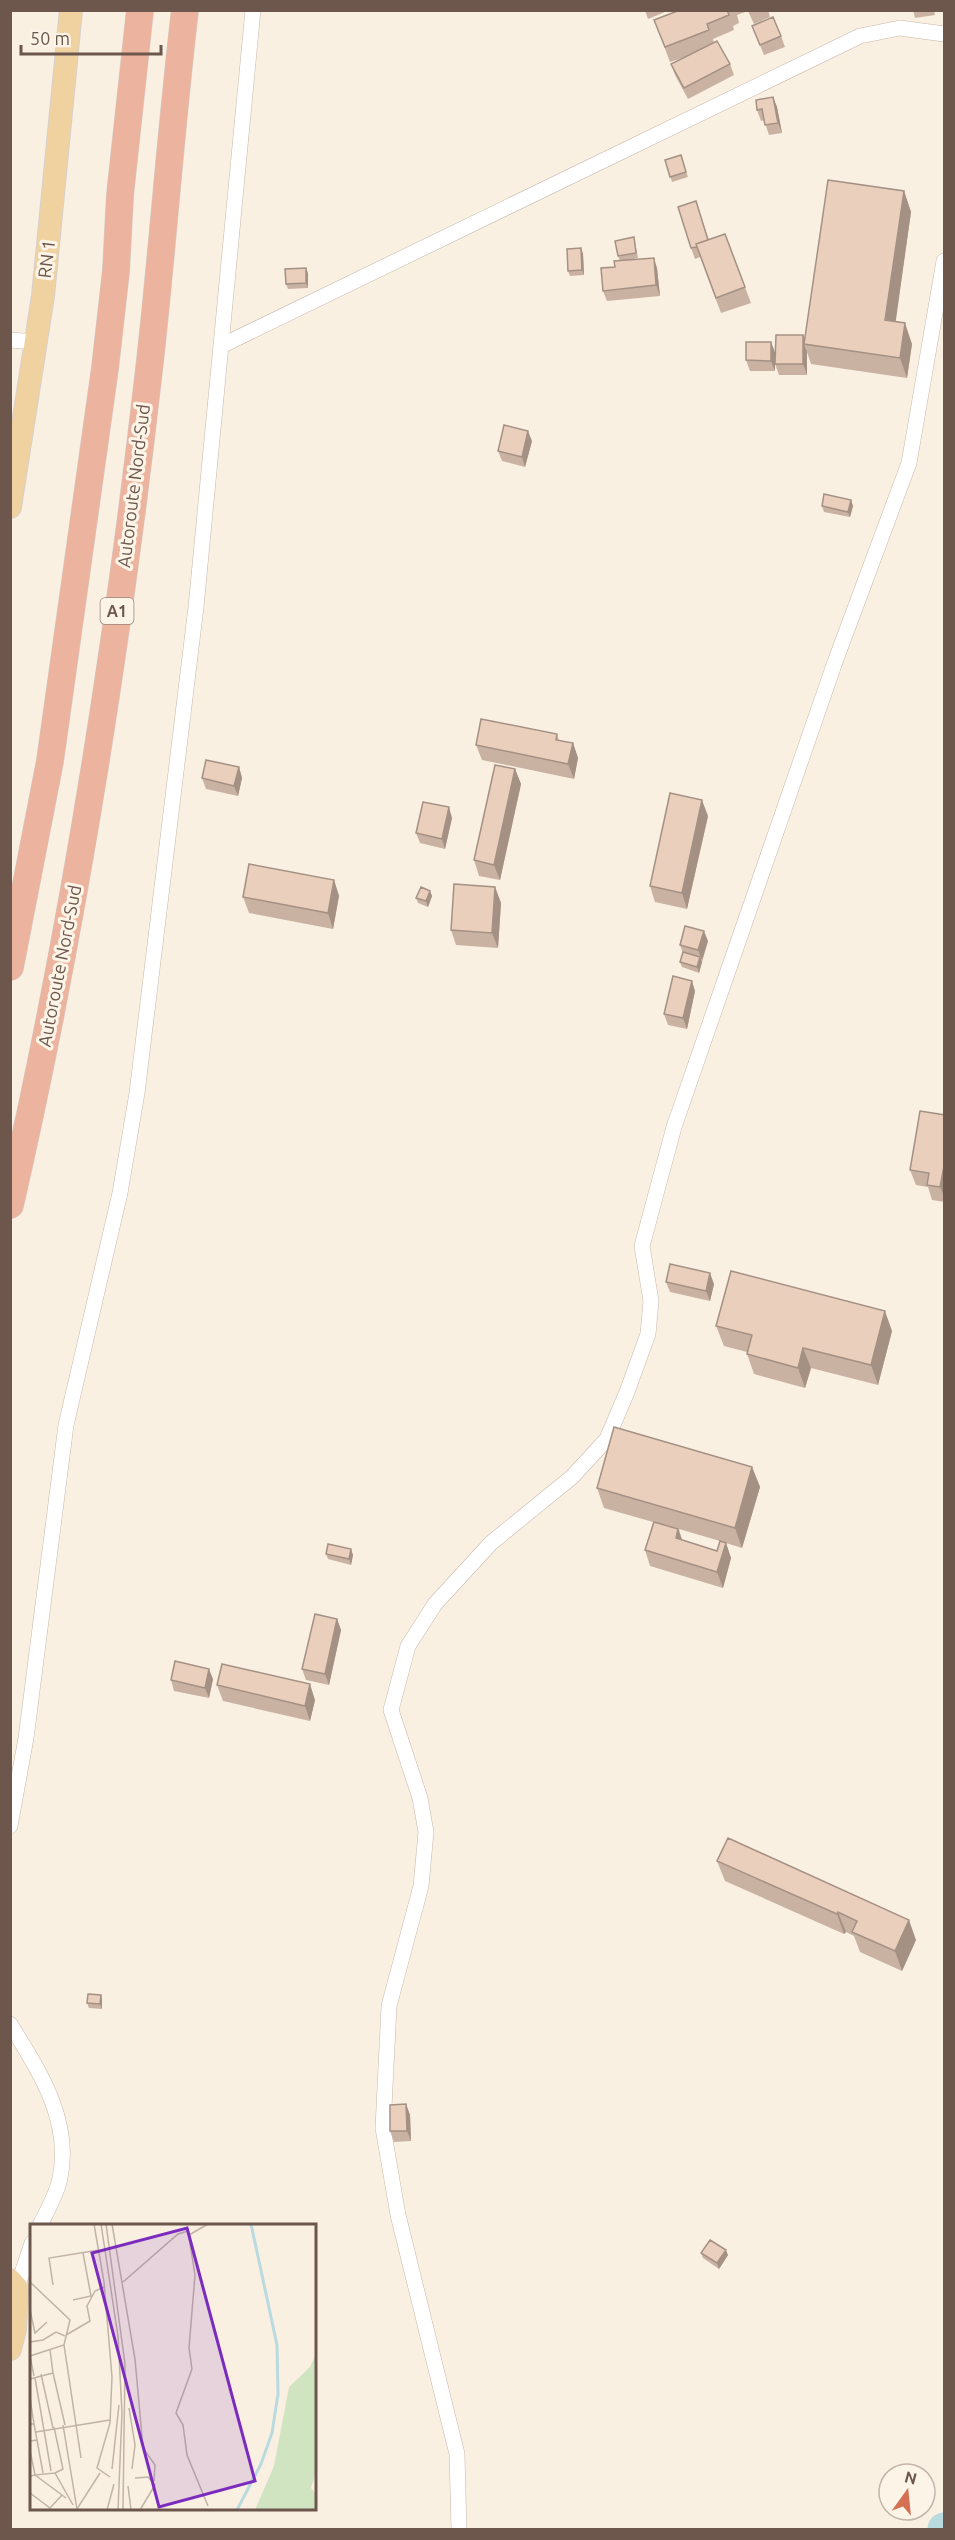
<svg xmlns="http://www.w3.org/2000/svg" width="955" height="2540" font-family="Ubuntu,sans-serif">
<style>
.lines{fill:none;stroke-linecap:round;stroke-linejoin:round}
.river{stroke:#b9dadf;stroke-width:33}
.street-casing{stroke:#c8b7ab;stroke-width:16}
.primary-casing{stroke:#d6d0cd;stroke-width:24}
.highway-casing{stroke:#d6d0cd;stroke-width:28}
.street{stroke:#fff;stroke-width:15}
.primary{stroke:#f0d2a1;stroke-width:22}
.highway{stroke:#ecb39f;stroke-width:27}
.wall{fill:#cab2a3;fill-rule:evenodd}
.shaded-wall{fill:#a49184}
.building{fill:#ebcfbd;stroke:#a49184;stroke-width:1.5}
.labels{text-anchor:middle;stroke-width:6;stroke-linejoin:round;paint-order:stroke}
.shield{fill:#fcf4e7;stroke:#98867a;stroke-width:1.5}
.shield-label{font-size:16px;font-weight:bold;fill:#6d574c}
.street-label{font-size:18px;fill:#6d574c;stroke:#fcf4e7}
.inset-river{fill:none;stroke:#b9dadf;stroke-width:3}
.inset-road{fill:none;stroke:#c1b3a6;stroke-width:1.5}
.view{fill:#7b2cbf;fill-opacity:0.15;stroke:#7b2cbf;stroke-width:3}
.inset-edge{fill:none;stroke:#6d574c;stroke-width:3}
</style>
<rect width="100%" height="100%" fill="#f9f0e2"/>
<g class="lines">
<path class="river" d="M944,2530V2529"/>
<g class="street-casing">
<path id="street" d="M10,340L36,342
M223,345L860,36L900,28L944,34
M10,1826L26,1738L66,1425L120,1193L137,1093L196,607L253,10
M10,2024C39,2071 72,2120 60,2178C57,2194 47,2211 40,2225
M17,2288L32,2243
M459,2530L457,2454L398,2215L383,2128L389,2006L421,1886L426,1832L420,1798L391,1710L408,1646L435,1604L491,1543L572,1477L607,1439L627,1392L648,1334L651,1301L642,1246L674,1127L835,662L909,463L944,261"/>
</g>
<g class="primary-casing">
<path id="primary" d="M10,507L43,296L71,10
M10,2280L17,2288L15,2329L10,2349"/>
</g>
<g class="highway-casing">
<path id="highway" d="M10,967L50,761L105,368L116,271L120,195L140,10
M10,1205C74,926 118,645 150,361C163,244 171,127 185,10"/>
</g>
<use href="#street" class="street"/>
<use href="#primary" class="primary"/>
<use href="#highway" class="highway"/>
</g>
<path class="wall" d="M645,10H670L648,19Z
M680,10H768L770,17L754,24L748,11L737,15L739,23L733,26L734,30L713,39L714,43L730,64L734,75L688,99L675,75L671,64L688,56L670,62L654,20Z
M913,10H934L935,15L915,18Z
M752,26L781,36L785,47L764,55Z
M773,97L777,107L782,133L769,135L764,120L761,121L757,110Z
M681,155L688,177L672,182L665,160Z
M904,191L911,212L895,322L912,344L907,378L811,364L807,352V375H779L775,364L803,335L805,339Z
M696,201L709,240L725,234L751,303L721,313L700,257L695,259L691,248Z
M634,237L638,258L629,260L657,268L660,296L607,301L603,291L615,267L620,261L618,256Z
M581,248L583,254L584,275L570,276L568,271Z
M308,273V288L288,289L286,284Z
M771,342L775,371H750L746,360Z
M532,441L525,467L502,461L498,451Z
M851,500L853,506L850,517L824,512L822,506Z
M557,734L559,740L573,743L578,758L574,779L482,760L476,745Z
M239,767L242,778L238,796L206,789L202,778Z
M515,769L521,784L500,880L479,876L474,860Z
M708,816L687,909L655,902L650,886Z
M452,818L445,849L420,843L416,833Z
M334,880L339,896L333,929L249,913L243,897Z
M495,887L501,903L498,948L456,945L451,930Z
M430,891L432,896L428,907L418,903L416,898Z
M708,941L699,973L682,967L680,962L683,953L680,945Z
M695,991L687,1029L668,1025L664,1014Z
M945,1115V1202L932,1200L928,1187L916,1185L910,1170Z
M666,1282L714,1284L710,1301L670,1292Z
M716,1326L892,1331L878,1385L811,1368L805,1388L754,1374L747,1354V1352L724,1346Z
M752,1467L760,1487L742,1548L726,1543L731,1558L723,1588L650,1566L645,1550L653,1522L604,1508L597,1488ZM679,1529L720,1541L717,1551L682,1540Z
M326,1554L353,1555L351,1565L328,1559Z
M337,1619L341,1630L329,1685L306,1680L302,1669Z
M213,1679L209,1698L174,1691L171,1680Z
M217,1685L315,1700L310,1721L223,1701Z
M717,1861L916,1940L902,1971L860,1952L854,1936L846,1932L844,1934L725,1881Z
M101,1995L102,2000V2009L89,2008L87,2003Z
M406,2104L410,2115L411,2141L394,2142L390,2131Z
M701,2253L728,2255L719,2269L703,2258Z"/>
<path class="shaded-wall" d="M773,97L777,107L782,133L778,123Z
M904,191L911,212L893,341L885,320Z
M581,248L583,254L584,275L582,270Z
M654,258L657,268L660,296L656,285Z
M306,268L308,273V288L306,283Z
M905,323L912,344L907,378L900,358Z
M803,335L807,344H804L807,352V375L803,364Z
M771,342L775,352V371L771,361Z
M528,431L532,441L525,467L522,457Z
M851,500L853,506L850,517L848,512Z
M573,743L578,758L574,779L568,764Z
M239,767L242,778L238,796L234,786Z
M515,769L521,784L500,880L494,865Z
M702,800L708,816L687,909L682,893Z
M449,807L452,818L445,849L442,839Z
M334,880L339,896L333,929L328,913Z
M495,887L501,903L498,948L492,933Z
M430,891L432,896L428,907L426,901Z
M704,931L708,941L702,960L698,950Z
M700,957L702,962L699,973L697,967Z
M692,981L695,991L687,1029L683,1018Z
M945,1161V1198L940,1187Z
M710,1273L714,1284L710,1301L706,1291Z
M885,1311L892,1331L878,1385L871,1365Z
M803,1348L811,1368L805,1388L798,1368Z
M752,1467L760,1487L742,1548L735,1528Z
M678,1529L684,1545L676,1538Z
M726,1543L731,1558L723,1588L717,1572Z
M351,1549L353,1555L351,1565L349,1559Z
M337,1619L341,1630L329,1685L325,1674Z
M209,1669L213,1679L209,1698L205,1688Z
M310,1684L315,1700L310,1721L305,1706Z
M838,1912L846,1932L844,1934L837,1914Z
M909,1920L916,1940L902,1971L895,1951Z
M101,1995L102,2000V2009L100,2004Z
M406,2104L410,2115L411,2141L407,2131Z
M726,2250L728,2255L719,2269L717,2263Z"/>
<path class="building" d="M680,10H727L729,15L707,24L709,30L665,47L654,20Z
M773,17L781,36L760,45L752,26Z
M717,41L730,64L684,88L671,64Z
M773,97L778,123L765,125L762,109L757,110L756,100Z
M681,155L686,172L670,177L665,160Z
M828,180L904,191L885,320L905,323L900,358L804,344Z
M696,201L708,240L696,244L697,247L691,248L678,207Z
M725,234L745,287L716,298L696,244Z
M634,237L636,253L618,256L615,241Z
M581,248L582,270L568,271L567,249Z
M654,258L656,285L603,291L601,268L615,267L614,261Z
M306,268V283L286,284L285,269Z
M776,335H803V364H775Z
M746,342H771V361L746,360Z
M504,425L528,431L522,457L498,451Z
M824,494L851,500L848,512L822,506Z
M481,719L557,734L556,740L573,743L568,764L476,745Z
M206,760L239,767L234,786L202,778Z
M495,765L515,769L494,865L474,860Z
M670,793L702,800L682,893L650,886Z
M423,802L449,807L442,839L416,833Z
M249,864L334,880L328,913L243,897Z
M454,884L495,887L492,933L451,930Z
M421,887L430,891L426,901L416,898Z
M685,926L704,931L698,950L680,945Z
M683,952L700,957L697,967L680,962Z
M673,976L692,981L683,1018L664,1014Z
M920,1111L945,1115V1161L940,1187L927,1185L929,1173L910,1170Z
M670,1264L710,1273L706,1291L666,1282Z
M731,1271L885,1311L871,1365L803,1348L798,1368L747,1354L752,1335L716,1326Z
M614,1427L752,1467L735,1528L597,1488Z
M654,1522L678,1529L676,1538L717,1551L720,1541L726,1543L717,1572L645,1550Z
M328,1544L351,1549L349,1559L326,1554Z
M315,1614L337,1619L325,1674L302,1669Z
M175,1661L209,1669L205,1688L171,1680Z
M222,1664L310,1684L305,1706L217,1685Z
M728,1838L909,1920L895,1951L852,1932L857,1921L838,1912L837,1914L717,1861Z
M88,1994L101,1995L100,2004L87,2003Z
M406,2104L407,2131H390V2105Z
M710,2240L726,2250L717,2263L701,2253Z"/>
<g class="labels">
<rect class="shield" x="100.5" y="598" width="33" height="26" rx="4.5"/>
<g class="shield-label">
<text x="117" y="617">A1</text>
</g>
<g class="street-label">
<text transform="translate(47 259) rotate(-83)" y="6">RN 1</text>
<text transform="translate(134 486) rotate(-83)" y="6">Autoroute Nord-Sud</text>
<text transform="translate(60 966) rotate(-79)" y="6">Autoroute Nord-Sud</text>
</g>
</g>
<g transform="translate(30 2224)">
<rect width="286" height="286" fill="#f9f0e2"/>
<path d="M286,130V249L281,264L286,270V286H225L244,242L259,163L280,143Z" fill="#d0e4c2"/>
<path class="inset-river" d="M207,286L231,240L242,209L248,170L247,121L221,0"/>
<path class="inset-road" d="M64,0L74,58L82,153L80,199L67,244L80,253M71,0L88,112L92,189L88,286M76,0L95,140L93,286M82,0L105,135L113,224L125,241L124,257M159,11L178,0M0,58L40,96L34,121L0,132M93,58L148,10L158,7L165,51L159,124L162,145L146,189L153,201L157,231L178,282M23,61L19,34L69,26M43,76L61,72L53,29M0,86L5,109L17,98M36,111L60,97L57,82L65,67L74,63M0,118L13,116L26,108L35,112M34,121L51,234M20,126L23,149M0,132L4,152M11,150L23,204M5,154L21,247M0,155L23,149L35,201M0,174L4,200M99,184L105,221L102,245M0,200H4L7,216L0,217M33,201L47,285L70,249M24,203L33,245L25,249M6,208L80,196M7,216L13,249M0,226L5,251L25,249L43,281M82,245L89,181M0,252L5,251L36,274M105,254L118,253L125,261L110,286M98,262L101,286M0,269L20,284L32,271M77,286L84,260"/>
<path class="view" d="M157,4L225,257L129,283L62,29Z"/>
<rect width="286" height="286" class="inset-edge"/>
</g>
<rect width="955" height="2540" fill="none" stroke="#6d574c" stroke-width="24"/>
<g transform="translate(907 2492) rotate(15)"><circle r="28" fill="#fcf4e7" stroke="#c3b5a9" stroke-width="1.5"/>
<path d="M0-4.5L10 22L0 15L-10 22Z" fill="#d57054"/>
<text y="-9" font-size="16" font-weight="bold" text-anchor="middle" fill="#6d574c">N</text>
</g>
<path d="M21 45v9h140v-9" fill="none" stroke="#6d574c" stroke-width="3"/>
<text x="30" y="45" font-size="18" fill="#6d574c" stroke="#fcf4e7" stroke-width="4.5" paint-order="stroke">50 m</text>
</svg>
